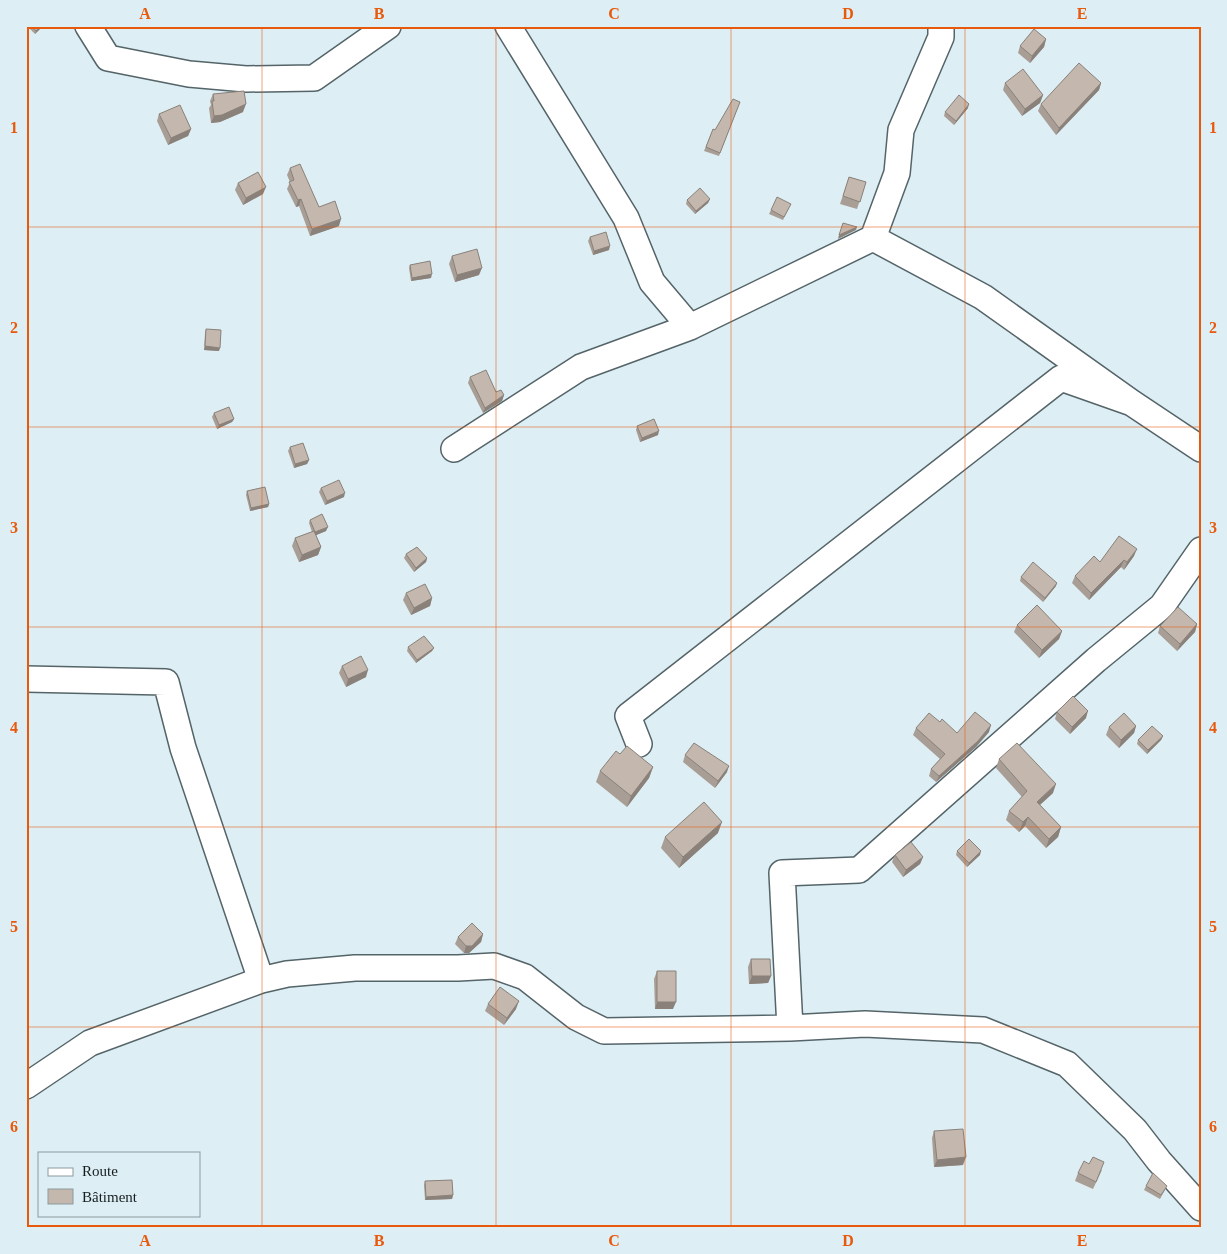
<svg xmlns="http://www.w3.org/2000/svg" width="1227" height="1254" font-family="'Times New Roman',serif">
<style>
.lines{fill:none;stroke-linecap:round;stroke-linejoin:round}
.minor-casing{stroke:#546468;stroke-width:28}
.minor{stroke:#fff;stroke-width:25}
.wall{fill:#a99e96}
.shaded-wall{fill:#89817a}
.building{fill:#c4b8ae;stroke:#89817a}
.grid{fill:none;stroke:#e8590c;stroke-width:1;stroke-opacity:0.55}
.neatline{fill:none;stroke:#e8590c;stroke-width:2}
.grid-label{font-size:16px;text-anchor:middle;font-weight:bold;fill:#e8590c}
</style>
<rect width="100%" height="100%" fill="#ddeef4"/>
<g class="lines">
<g class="minor-casing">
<path id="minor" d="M88,26L108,58L189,74L246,79L314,78L388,26
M508,26L626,218L652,282L690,327
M873,238L983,297L1132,403L1201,449
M454,449L581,367L690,327L873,238L897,173L901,130L941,37V26
M26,679L166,682L183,748L261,980L287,974L355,968H458L494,966L525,977L576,1017L604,1031L790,1028L865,1024L983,1030L1067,1064L1135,1130L1159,1161L1201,1208
M639,744L628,716L1061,378L1132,403
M790,1028L782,873L859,870L1096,660L1162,606L1201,550
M26,1086L90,1043L261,980"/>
</g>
<use href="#minor" class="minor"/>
</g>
<path class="wall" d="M27,26H43L35,34Z
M1046,39L1044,47L1030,63L1018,53L1020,46Z
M1005,83L1043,95L1040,103L1022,116L1003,90Z
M1101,83L1099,90L1056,135L1038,111L1041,104Z
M213,94L243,112L220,122L211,123L209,108L211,105L210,101Z
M740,102L719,156L704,151L713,129L715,130Z
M968,108L954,125L944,116L945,112Z
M159,114L191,129L188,136L168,145L157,121Z
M290,168L319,207L339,226L310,236L299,206L296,207L287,189L290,182L287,175Z
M849,177L866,182L857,209L840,204Z
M238,183L263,194L243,205L235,190Z
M710,199L708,203L695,214L686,204L687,200Z
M789,208L783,220L769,214L771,210Z
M590,237L609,250L593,255L588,241Z
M452,256L479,275L455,282L449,264Z
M410,265L431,278L411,281L409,268Z
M206,329L219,351L204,350L205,333Z
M470,377L504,395L502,401L483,413L468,383Z
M214,413L234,419L232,422L217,429L212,417Z
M637,426L658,435L640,442L636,430Z
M290,447L309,460L307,464L294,468L288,451Z
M321,488L344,497L325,505L319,492Z
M247,491L269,504L268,507L250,511L246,495Z
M310,520L326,531L316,535L321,547L318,555L299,562L292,546L295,538L312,532L309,523Z
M406,554L427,558L426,562L414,572L404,558Z
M1134,556L1124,570L1121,567L1089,600L1072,583L1075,576L1100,562Z
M1021,577L1056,586L1043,602L1020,581Z
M406,593L432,598L430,606L411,615L403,600Z
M1197,624L1195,632L1177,651L1158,633L1160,626Z
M1017,625L1062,631L1059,639L1039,658L1014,632Z
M408,647L434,648L432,651L416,663L407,651Z
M342,666L366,677L346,687L339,673Z
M1057,712L1086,718L1070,734L1055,719Z
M940,722L957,733L989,732L976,747L936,782L929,776L931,769L940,759L913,735L916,728Z
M1136,726L1134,733L1119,748L1106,735L1109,727Z
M1163,736L1161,740L1147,754L1137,744L1138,740Z
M620,754L653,767L649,778L627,807L596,782L600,771Z
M685,755L727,772L715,788L683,762Z
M999,759L1053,793L1040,805L1061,827L1058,837L1046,848L1025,826L1019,832L1006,820L1009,811L1022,797L996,768Z
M718,833L679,868L661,848L665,837Z
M957,851L980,855L967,867L956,855Z
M895,855L923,857L920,864L903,877L892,862Z
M483,934L481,942L469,953H464L455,944L458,937Z
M751,959L771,976L768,983L749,984L748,967Z
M657,971L673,1009H655L654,979Z
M488,1004L516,1009L504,1025L485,1011Z
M934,1131L963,1165L934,1167L932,1138Z
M1102,1170L1093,1189L1075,1181L1078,1173Z
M425,1181L453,1195L452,1199L425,1200L424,1185Z
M1146,1186L1165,1190L1160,1199L1144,1190Z"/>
<path class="shaded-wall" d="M41,26H43L35,34L36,31Z
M1046,39L1044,47L1030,63L1032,56Z
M1101,83L1099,90L1056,135L1059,128Z
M1043,95L1040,103L1022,116L1025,109Z
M246,104L243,112L220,122L211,123L214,116Z
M969,104L968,108L954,125L956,121Z
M191,129L188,136L168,145L171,138Z
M266,187L263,194L243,205L246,198Z
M301,199L299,206L296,207L298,200Z
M710,199L708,203L695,214L696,211Z
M341,219L339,226L310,236L312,229Z
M857,227L856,230L838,239L839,235Z
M610,246L609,250L593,255L594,251Z
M482,268L479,275L455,282L457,275Z
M432,274L431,278L411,281L412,278Z
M205,346L220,348L219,351L204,350Z
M504,395L502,401L483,413L485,408Z
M234,419L232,422L217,429L219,425Z
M659,431L658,435L640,442L642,438Z
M309,460L307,464L294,468L295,464Z
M345,493L344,497L325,505L327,501Z
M269,504L268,507L250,511L251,508Z
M328,527L326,531L314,536L315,532Z
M321,547L318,555L299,562L302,555Z
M1137,549L1134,556L1124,570L1127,562Z
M427,558L426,562L414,572L416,568Z
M1124,560L1121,567L1089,600L1091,593Z
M1057,583L1056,586L1043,602L1045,598Z
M432,598L430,606L411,615L414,608Z
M1197,624L1195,632L1177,651L1180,644Z
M1062,631L1059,639L1039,658L1042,650Z
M434,648L432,651L416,663L417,660Z
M368,670L366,677L346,687L348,679Z
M1088,711L1086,718L1070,734L1072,727Z
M991,725L989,732L976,747L936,782L939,776Z
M1136,726L1134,733L1119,748L1121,740Z
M1163,736L1161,740L1147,754L1148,750Z
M729,766L727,772L715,788L718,781Z
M653,767L649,778L627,807L631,796Z
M1056,784L1053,793L1033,811L1037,802Z
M1028,817L1025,826L1019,832L1023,822Z
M722,822L718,833L679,868L683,857Z
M1061,827L1058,837L1046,848L1049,839Z
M981,851L980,855L967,867L969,863Z
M923,857L920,864L903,877L906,870Z
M483,934L481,942L469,953H464L466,946Z
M752,976H771L768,983L749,984Z
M519,1001L516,1009L504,1025L507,1018Z
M657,1002H676L673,1009H655Z
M966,1157L963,1165L934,1167L937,1160Z
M453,1195L452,1199L425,1200L426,1197Z"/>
<path class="building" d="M32,26H41L36,31Z
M1034,29L1046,39L1032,56L1020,46Z
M1079,63L1101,83L1059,128L1041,104Z
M1023,69L1043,95L1025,109L1005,83Z
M244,91L246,104L222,115L214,116L212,101H214L213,94Z
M959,95L969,104L956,121L945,112Z
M733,99L740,102L720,153L706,147L713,129L715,130Z
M180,105L191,129L171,138L159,114Z
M300,164L319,207L335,201L341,219L312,229L301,199L298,200L289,182L294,180L290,168Z
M258,172L266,187L246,198L238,183Z
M849,177L866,182L860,202L843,196Z
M700,188L710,199L696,211L687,200Z
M777,197L791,204L784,217L771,210Z
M843,223L857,227L839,235Z
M606,232L610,246L594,251L590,237Z
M477,249L482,268L457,275L452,256Z
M430,261L432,274L412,278L410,265Z
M206,329L221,330L220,348L205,346Z
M486,370L496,392L501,390L504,395L485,408L470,377Z
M229,407L234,419L219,425L214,413Z
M654,419L659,431L642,438L637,426Z
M303,443L309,460L295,464L290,447Z
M339,480L345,493L327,501L321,488Z
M265,487L269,504L251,508L247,491Z
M322,514L328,527L315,532L310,520Z
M314,531L321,547L302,555L295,538Z
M1119,536L1137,549L1127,562L1124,560L1091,593L1075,576L1094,556L1100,562Z
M417,547L427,558L416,568L406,554Z
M1033,562L1057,583L1045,598L1021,577Z
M425,584L432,598L414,608L406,593Z
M1037,605L1062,631L1042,650L1017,625Z
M1178,607L1197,624L1180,644L1160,626Z
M424,636L434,648L417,660L408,647Z
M361,656L368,670L348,679L342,666Z
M1073,696L1088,711L1072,727L1057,712Z
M975,712L991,725L978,741L939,776L931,769L945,754L916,728L929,713L940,722L942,719L957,733Z
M1124,713L1136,726L1121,740L1109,727Z
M1152,726L1163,736L1148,750L1138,740Z
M694,743L729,766L718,781L685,755Z
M1017,743L1056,784L1037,802L1061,827L1049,839L1028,817L1023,822L1009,811L1027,791L999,759Z
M627,746L653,767L631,796L600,771L616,751L620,754Z
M704,802L722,822L683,857L665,837Z
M969,839L981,851L969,863L957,851Z
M911,842L923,857L906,870L895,855Z
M472,923L483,934L472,946H466L458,937Z
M751,959H770L771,976H752Z
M657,971H676V1002H657Z
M500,987L519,1001L507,1018L488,1004Z
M963,1129L966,1157L937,1160L934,1131Z
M1093,1157L1104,1162L1096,1182L1078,1173L1084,1161L1089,1164Z
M1153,1173L1167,1186L1161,1195L1146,1186Z
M452,1180L453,1195L426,1197L425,1181Z"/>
<path class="grid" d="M262,26V1228M496,26V1228M731,26V1228M965,26V1228M26,227H1201M26,427H1201M26,627H1201M26,827H1201M26,1027H1201"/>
<rect width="1227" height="1254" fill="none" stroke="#ddeef4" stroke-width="55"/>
<rect x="38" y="1152" width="162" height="65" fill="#ddeef4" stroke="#8d9a9e"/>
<rect x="48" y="1168" width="25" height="8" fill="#ffffff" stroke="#8d9a9e"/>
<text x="82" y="1176" font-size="15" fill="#161c1e">Route</text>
<rect x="48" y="1189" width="25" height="15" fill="#c4b8ae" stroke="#8d9a9e"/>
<text x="82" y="1202" font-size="15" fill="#161c1e">Bâtiment</text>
<rect x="28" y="28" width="1172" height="1198" class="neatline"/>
<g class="grid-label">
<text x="145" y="19">A</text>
<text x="379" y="19">B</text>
<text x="614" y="19">C</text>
<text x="848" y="19">D</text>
<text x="1082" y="19">E</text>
<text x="14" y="133">1</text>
<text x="1213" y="133">1</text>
<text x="14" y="333">2</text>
<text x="1213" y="333">2</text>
<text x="14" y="533">3</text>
<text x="1213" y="533">3</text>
<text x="14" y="733">4</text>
<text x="1213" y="733">4</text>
<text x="14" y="932">5</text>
<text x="1213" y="932">5</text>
<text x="14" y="1132">6</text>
<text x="1213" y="1132">6</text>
<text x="145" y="1246">A</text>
<text x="379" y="1246">B</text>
<text x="614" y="1246">C</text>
<text x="848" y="1246">D</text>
<text x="1082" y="1246">E</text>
</g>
</svg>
